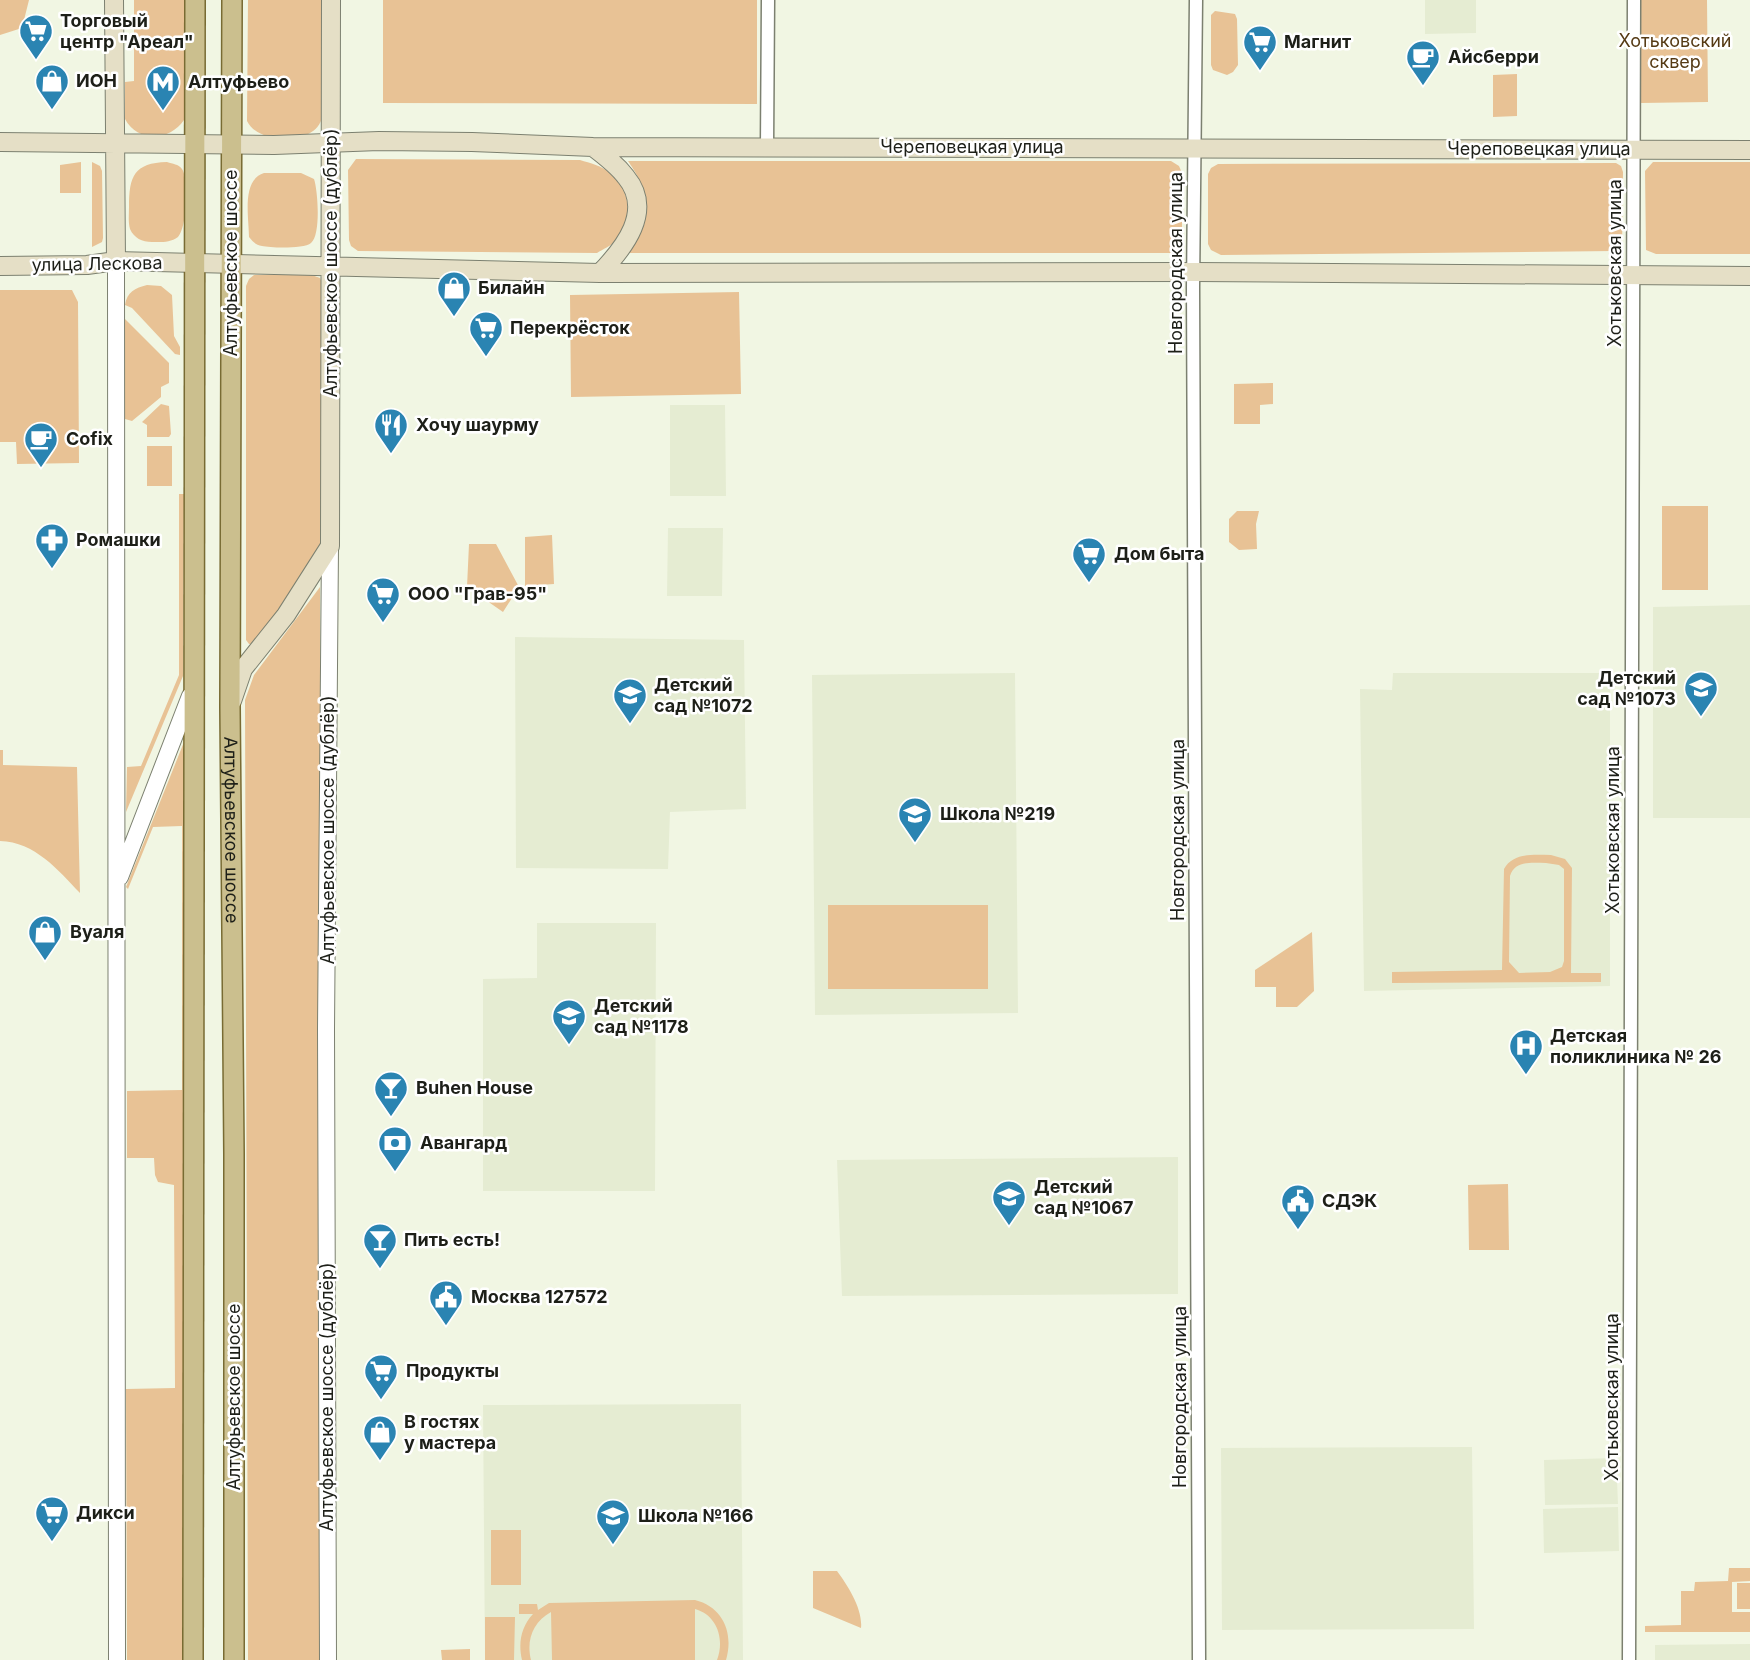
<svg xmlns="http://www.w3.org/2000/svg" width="1750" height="1660" font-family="Inter,sans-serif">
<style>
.built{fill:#e5ecd2}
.green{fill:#e8c295;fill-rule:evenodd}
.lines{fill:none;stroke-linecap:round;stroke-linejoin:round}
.minor-casing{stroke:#7c8070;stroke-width:15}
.tertiary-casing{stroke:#7c8070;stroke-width:18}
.secondary-casing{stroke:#7c8070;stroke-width:20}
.primary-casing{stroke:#786b33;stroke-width:22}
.minor{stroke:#fff;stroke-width:12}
.tertiary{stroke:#fff;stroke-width:16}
.secondary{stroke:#e5dfc6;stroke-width:18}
.primary{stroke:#cbbf8e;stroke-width:19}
.labels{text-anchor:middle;stroke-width:5;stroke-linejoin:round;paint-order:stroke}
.poi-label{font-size:18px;font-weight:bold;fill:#1d1f18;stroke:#fff;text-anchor:start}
.park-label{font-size:18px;fill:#553a14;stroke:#fff}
.street-label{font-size:18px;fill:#1d1f18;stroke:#fff}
</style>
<rect width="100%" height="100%" fill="#f1f6e3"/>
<path class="built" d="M1425,0H1476V33L1425,34Z
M670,405H725L726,496H670Z
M668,528H723L722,596H667Z
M1750,605V818H1653V607Z
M515,637L744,640L746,809L670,812L668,869L516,868Z
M1015,673L1018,1013L815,1015L812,675Z
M1393,673H1610V986L1364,991L1360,689L1392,690Z
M537,923H656L655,1191H483V979L537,978Z
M1178,1157V1294L842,1296L837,1160Z
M741,1404L743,1660H485L483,1405Z
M1472,1447L1474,1629L1222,1630L1221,1448Z
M1616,1458L1618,1504L1545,1505L1544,1460Z
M1618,1507L1619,1551L1544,1553L1543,1509Z
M1750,1644V1660H1655V1645Z"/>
<path class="green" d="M0,0H29L22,28L0,35Z
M134,0H185L184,120C170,141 138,143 125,119V82L134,81Z
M248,0H323L322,117C317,146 258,145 247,121Z
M383,0H757V104L383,103Z
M1641,0H1707L1708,102L1641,103Z
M1215,11L1235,14L1237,19L1238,65L1233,72L1227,75L1213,70L1211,65V15Z
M1517,74V116L1493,117V75Z
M356,159L580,160C590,163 602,166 610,173C632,189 633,221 615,241C611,246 603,249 597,253L358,251L351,246L349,240L348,170Z
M628,161H1171L1179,166L1182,173V240L1179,249L1170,253H627C654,220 651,194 628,161Z
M81,162V193H60V165Z
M92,162L100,166L102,171L103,238L102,242L92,247Z
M167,162C173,164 178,164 182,169C189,179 187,228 178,237C170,243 160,242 152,242C142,242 134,238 130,229C128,222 129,214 129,207C129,176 134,163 167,162Z
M1653,162H1750V254H1656L1646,250L1645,171Z
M1616,163L1621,166L1623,172L1622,247L1614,251L1221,255L1211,250L1208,244V174L1211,168L1218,164Z
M264,173H301L314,179C318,191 321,235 311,243C304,249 271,248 262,246C256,245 253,242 249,237C249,218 241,180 264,173Z
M309,274L320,278L323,285L322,544L255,644H249L246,640V286L249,279L254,275Z
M147,285L161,286L172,295L174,336L180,347V355L175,354L132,308L125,305C127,292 135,288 147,285Z
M72,290L78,302L79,463L17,464L16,442H0V290Z
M739,292L741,394L571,397L570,295Z
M125,319L169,363V383L161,387V397L132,421L125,419Z
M1273,383V404L1260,405V424H1234V384Z
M161,404L169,406L171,434L169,437H147V425L142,422Z
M147,446H172V486H147Z
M179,494H184L183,676L126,812L127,767L141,766L179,675Z
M1662,506H1708V590H1662Z
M1237,511H1259L1256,524L1257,549L1239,550L1229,542V519Z
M552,535L554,584L525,586V537Z
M469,544H496L519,587L503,612L467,587Z
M320,587L322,1660H248L245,700L254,675Z
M184,742V1660H127L126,1389L175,1388L174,1185L158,1182L155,1175L154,1158H127V1091L182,1090V826L153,827L128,889L126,887Z
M0,750H3V765L77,767L80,893C58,870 35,842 0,841Z
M1551,855L1565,859L1572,868L1571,973H1601V982L1392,983V972L1502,970L1504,869C1513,852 1534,855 1551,855ZM1546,863L1559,865L1564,869V961L1562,967L1550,972L1519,973L1509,962L1510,876C1515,860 1532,863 1546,863Z
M828,905H988V989H828Z
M1312,932L1314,991L1297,1007H1276V987H1255V970Z
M1508,1184L1509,1250H1469L1468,1185Z
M491,1530H521V1585H491Z
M1729,1568H1750V1581L1732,1582V1612H1750V1632H1645V1626L1681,1625V1591H1694L1695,1582L1728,1581Z
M813,1571H837C848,1586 863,1609 861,1628L813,1608Z
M1737,1583H1750V1609H1737Z
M695,1600C723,1607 734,1633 726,1660H717C725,1639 717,1615 695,1609V1660H552L551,1612C533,1622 526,1640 531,1660H522C518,1643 521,1627 533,1614H519V1604H537L538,1610L549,1603Z
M485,1617H515L514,1660H485Z
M470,1649V1660H442L441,1650Z"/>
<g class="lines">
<g class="minor-casing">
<path id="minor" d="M1196,0L1193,287L1199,1660
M767,147L768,0
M1629,1660L1634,0"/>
</g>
<g class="tertiary-casing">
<path id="tertiary" d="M116,261L117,1660
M120,877L190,696
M328,1660L326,1029L330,546"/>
</g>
<g class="secondary-casing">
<path id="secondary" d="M114,0L116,261
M0,142L274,145L379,141L472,142L593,147L1750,150
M593,147C605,156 617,165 626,177C654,211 624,248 600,273
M0,266L87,265L116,261L600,273L1194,272L1750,276
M232,701L243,669L286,615L330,546L331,0"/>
</g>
<g class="primary-casing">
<g id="primary">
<path id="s1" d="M232,0L230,707L234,1154V1660"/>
<path d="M193,1660L195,0"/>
</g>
</g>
<use href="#minor" class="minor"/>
<use href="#tertiary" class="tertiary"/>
<use href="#secondary" class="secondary"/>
<use href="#primary" class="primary"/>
</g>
<defs>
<g id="supermarket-pin" transform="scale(1.75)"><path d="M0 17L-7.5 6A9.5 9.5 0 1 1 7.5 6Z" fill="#2a84b2" stroke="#fff"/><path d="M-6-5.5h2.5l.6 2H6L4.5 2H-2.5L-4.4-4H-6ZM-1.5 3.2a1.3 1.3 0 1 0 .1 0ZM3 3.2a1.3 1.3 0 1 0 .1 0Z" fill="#fff"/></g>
<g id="cafe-pin" transform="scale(1.75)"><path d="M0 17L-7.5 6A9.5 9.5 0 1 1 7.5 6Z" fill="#2a84b2" stroke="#fff"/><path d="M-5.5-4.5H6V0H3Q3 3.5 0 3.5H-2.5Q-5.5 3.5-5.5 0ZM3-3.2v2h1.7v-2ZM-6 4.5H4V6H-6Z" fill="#fff"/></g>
<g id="shop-pin" transform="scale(1.75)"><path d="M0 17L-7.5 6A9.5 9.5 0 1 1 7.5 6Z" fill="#2a84b2" stroke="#fff"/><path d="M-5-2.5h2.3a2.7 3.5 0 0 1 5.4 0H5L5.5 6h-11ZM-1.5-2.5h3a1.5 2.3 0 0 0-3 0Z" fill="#fff"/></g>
<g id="metro-pin" transform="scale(1.75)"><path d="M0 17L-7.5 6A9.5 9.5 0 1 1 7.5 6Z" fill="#2a84b2" stroke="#fff"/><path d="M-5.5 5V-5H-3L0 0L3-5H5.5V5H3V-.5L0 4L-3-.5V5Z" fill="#fff"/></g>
<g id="restaurant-pin" transform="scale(1.75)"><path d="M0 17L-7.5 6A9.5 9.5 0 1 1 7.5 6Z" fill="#2a84b2" stroke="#fff"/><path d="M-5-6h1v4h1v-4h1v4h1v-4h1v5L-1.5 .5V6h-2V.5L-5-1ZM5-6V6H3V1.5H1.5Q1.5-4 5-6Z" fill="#fff"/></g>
<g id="pharmacy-pin" transform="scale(1.75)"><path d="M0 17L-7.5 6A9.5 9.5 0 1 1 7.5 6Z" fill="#2a84b2" stroke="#fff"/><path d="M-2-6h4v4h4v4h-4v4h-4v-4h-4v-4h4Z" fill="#fff"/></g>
<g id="school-pin" transform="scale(1.75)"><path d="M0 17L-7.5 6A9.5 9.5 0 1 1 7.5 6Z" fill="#2a84b2" stroke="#fff"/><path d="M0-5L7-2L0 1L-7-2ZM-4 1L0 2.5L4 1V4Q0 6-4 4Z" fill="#fff"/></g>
<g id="hospital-pin" transform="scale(1.75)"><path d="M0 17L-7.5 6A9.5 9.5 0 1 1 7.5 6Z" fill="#2a84b2" stroke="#fff"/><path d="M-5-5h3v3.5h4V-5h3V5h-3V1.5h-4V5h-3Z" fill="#fff"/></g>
<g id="bar-pin" transform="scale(1.75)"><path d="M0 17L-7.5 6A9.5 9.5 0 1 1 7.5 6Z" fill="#2a84b2" stroke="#fff"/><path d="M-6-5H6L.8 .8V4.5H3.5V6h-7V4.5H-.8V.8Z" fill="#fff"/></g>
<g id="bank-pin" transform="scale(1.75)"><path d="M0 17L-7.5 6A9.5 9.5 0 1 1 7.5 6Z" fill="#2a84b2" stroke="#fff"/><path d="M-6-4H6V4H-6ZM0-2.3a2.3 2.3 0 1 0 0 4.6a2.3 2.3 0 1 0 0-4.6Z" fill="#fff"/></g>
<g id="civic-pin" transform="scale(1.75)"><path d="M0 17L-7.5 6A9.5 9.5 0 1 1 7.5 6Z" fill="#2a84b2" stroke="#fff"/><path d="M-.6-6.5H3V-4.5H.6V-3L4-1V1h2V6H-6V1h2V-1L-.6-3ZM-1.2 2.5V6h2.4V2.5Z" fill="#fff"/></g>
</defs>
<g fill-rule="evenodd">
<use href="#supermarket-pin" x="36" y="31"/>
<use href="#supermarket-pin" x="1260" y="42"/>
<use href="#cafe-pin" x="1423" y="57"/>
<use href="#shop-pin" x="52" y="81"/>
<use href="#metro-pin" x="163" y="82"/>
<use href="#shop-pin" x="454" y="288"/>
<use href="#supermarket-pin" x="486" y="328"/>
<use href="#restaurant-pin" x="391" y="425"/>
<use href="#cafe-pin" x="41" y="439"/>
<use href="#pharmacy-pin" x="52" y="540"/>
<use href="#supermarket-pin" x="1089" y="554"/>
<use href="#supermarket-pin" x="383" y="594"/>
<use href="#school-pin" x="1701" y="688"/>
<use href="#school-pin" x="630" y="695"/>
<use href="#school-pin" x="915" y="814"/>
<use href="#shop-pin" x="45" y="932"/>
<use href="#school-pin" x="569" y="1016"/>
<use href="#hospital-pin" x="1526" y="1046"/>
<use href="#bar-pin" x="391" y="1088"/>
<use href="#bank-pin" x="395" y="1143"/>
<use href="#school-pin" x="1009" y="1197"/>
<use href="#civic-pin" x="1298" y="1201"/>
<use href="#bar-pin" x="380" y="1240"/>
<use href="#civic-pin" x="446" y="1297"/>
<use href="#supermarket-pin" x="381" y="1371"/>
<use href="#shop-pin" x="380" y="1432"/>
<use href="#supermarket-pin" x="52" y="1513"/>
<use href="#school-pin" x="613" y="1516"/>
</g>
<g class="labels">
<g class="poi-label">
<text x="60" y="27">Торговый<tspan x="60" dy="21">центр "Ареал"</tspan></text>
<text x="1284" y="48">Магнит</text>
<text x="1448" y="63">Айсберри</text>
<text x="76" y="87">ИОН</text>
<text x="188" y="88">Алтуфьево</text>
<text x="478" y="294">Билайн</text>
<text x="510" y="334">Перекрёсток</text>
<text x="416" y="431">Хочу шаурму</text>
<text x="66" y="445">Cofix</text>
<text x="76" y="546">Ромашки</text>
<text x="1114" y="560">Дом быта</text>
<text x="408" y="600">ООО "Грав-95"</text>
<text x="1676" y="684" text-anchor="end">Детский<tspan x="1676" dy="21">сад №1073</tspan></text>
<text x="654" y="691">Детский<tspan x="654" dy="21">сад №1072</tspan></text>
<text x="940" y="820">Школа №219</text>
<text x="70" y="938">Вуаля</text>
<text x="594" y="1012">Детский<tspan x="594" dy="21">сад №1178</tspan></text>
<text x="1550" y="1042">Детская<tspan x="1550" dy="21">поликлиника № 26</tspan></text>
<text x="416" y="1094">Buhen House</text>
<text x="420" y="1149">Авангард</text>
<text x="1034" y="1193">Детский<tspan x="1034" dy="21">сад №1067</tspan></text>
<text x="1322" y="1207">СДЭК</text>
<text x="404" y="1246">Пить есть!</text>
<text x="471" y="1303">Москва 127572</text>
<text x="406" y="1377">Продукты</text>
<text x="404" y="1428">В гостях<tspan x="404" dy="21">у мастера</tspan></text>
<text x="76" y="1519">Дикси</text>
<text x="638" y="1522">Школа №166</text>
</g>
<g class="park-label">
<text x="1675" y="47">Хотьковский<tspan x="1675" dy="21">сквер</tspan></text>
</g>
<g class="street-label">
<text x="972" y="153">Череповецкая улица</text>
<text x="1539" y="155">Череповецкая улица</text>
<text transform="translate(231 263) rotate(-90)" y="6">Алтуфьевское шоссе</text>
<text transform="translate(331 263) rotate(-90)" y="6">Алтуфьевское шоссе (дублёр)</text>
<text transform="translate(1176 263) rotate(-90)" y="6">Новгородская улица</text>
<text transform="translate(1615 263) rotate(-90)" y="6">Хотьковская улица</text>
<text transform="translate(97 264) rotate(-1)" y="6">улица Лескова</text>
<text dy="6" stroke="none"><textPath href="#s1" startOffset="830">Алтуфьевское шоссе</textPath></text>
<text transform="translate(328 830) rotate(-90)" y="6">Алтуфьевское шоссе (дублёр)</text>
<text transform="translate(1178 830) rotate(-90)" y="6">Новгородская улица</text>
<text transform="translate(1613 830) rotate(-90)" y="6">Хотьковская улица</text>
<text transform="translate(234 1397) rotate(-90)" y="6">Алтуфьевское шоссе</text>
<text transform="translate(327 1397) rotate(-90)" y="6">Алтуфьевское шоссе (дублёр)</text>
<text transform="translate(1180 1397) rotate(-90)" y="6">Новгородская улица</text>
<text transform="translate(1612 1397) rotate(-90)" y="6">Хотьковская улица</text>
</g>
</g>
</svg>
